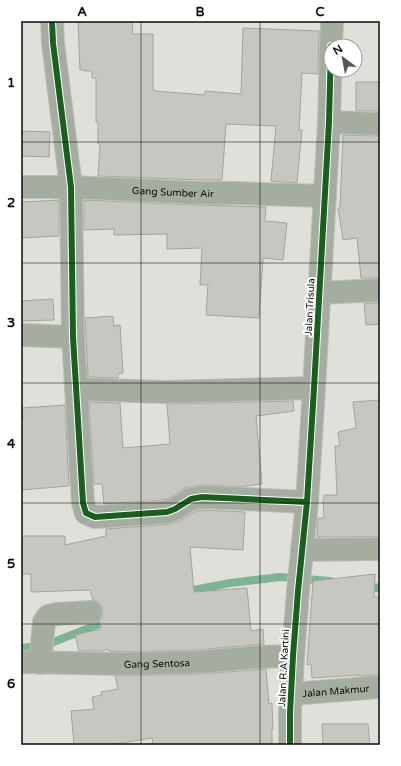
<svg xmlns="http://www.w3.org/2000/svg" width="401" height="766" font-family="'Varela Round',sans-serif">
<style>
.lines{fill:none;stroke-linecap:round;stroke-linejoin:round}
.stream{stroke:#80b396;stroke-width:8}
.building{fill:#c7c7c2;stroke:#a4a39f}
.minor-casing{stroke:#bdbdba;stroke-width:24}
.minor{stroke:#a4ada0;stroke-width:22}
.cycleway-casing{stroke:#fff;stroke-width:8}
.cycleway{stroke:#1b5e20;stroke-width:6}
.grid{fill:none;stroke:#0c0c09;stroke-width:1;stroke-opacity:0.55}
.labels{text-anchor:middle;stroke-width:4;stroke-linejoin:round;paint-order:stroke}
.street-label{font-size:10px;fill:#0c0c09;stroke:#fff}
.neatline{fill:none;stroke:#0c0c09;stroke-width:1.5}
.grid-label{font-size:13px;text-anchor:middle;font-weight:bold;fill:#0c0c09}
</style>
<rect width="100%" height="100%" fill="#e0e0db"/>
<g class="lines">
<path class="stream" d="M365,585L378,588L380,589
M183,592L230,583L280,577L330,581
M21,648L46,645L109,620"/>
</g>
<path class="building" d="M78,21H132L133,34H153V90H155V91L205,95V91L241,94L243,28L319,31L318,74L302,73L299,130H302L297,183L271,181L276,126L226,124L222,180H200L98,176L100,144H98V122H96V78H92V71H84V70H80Z
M356,82H380V111H356Z
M21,131L50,132L49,157L21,156Z
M343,135L380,136V278H361L357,238L343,240L338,208L340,207Z
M59,200V236L21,238V202Z
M84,200L199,205L266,207L265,221L287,223L283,260L263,258L259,318L206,315L208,285H200L202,248L167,249V234L114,235V229L84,230Z
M53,299L54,320L21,321V301Z
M364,303H380V324L366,325Z
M113,316L114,326L120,325L123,373L118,374V378L88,377L85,318Z
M380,400V537H317L318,518H324L323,499H324V495H337L335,446H340L338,432L356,428L353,402Z
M293,401L294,411L256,416L262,484L246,486V487L200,485L185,488L169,498L164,500L104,504L102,484H94L89,402L120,403L123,448L170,444L167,404Z
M65,405L69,486L21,490V419H23L22,408Z
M203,510L245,512L243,550L190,547L194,592L247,588L251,631L263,629L264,644L198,650L121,652L109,651L108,649L102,651H79L75,635L101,629L99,621L102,617L103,612L101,605L97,601L93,600L90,590L31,592V574H21V536H65V545L106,536V529L171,524L181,520L196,511Z
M375,574L374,597H380L379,633H380V675L359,676V675L312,678L311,664L307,665L313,581Z
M266,669L269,704L272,703L273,729H272V745H153L152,738L109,745H74L71,711L94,709L92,697L102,695L101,692L118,689L115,676L199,674Z
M322,724H368L370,745H323Z"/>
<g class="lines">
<g class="minor-casing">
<g id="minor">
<path d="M52,21L53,43L71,187L73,337L83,503L86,513L95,517L167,512L175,509L191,499L202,497L307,502"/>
<path d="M331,46L332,21"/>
<path d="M329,122L380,124"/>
<path id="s1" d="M21,187H71L200,193H235L325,196"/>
<path d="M320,293L380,290"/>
<path d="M21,335L73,337"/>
<path d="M76,389L164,392L314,388"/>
<path d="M302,550L380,549"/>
<path id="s2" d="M21,662L121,664L199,662L259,657L293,656"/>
<path d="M40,663L44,622L48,616L57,614L91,612"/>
<path id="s3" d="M291,694L380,687"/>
<path d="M290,745V713L293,656L298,591L307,502L314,388L329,122L331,46"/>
</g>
</g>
<use href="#minor" class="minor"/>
<g class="cycleway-casing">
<path id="cycleway" d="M52,21L53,43L71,187L73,337L83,503L86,513L95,517L167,512L175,509L191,499L202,497L307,502
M290,745V713L293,656L298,591L307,502L314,388L329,122L331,46"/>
</g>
<use href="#cycleway" class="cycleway"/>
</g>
<path class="grid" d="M141,21V745M260,21V745M21,142H380M21,263H380M21,383H380M21,503H380M21,624H380"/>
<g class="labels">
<g class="street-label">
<text dy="4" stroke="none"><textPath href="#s1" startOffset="152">Gang Sumber Air</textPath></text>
<text transform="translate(309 307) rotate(-87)" y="4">Jalan Trisula</text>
<text dy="4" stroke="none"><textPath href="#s2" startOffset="136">Gang Sentosa</textPath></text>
<text transform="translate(283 668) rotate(-87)" y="4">Jalan R.A Kartini</text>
<text dy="4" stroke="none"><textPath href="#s3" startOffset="45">Jalan Makmur</textPath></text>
</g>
</g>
<rect width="401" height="766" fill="none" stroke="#ffffff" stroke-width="44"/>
<g transform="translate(343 58) rotate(328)"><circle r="19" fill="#ffffff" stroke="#9e9e9d"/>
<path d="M0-3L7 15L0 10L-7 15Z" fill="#565652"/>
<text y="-6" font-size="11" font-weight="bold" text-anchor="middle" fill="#0c0c09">N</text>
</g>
<rect x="22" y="22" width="357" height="722" class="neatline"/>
<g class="grid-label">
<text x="82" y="16">A</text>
<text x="200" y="16">B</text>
<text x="320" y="16">C</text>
<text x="11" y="87">1</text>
<text x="11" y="207">2</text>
<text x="11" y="327">3</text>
<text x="11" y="448">4</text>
<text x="11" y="568">5</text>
<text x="11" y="688">6</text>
</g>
</svg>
